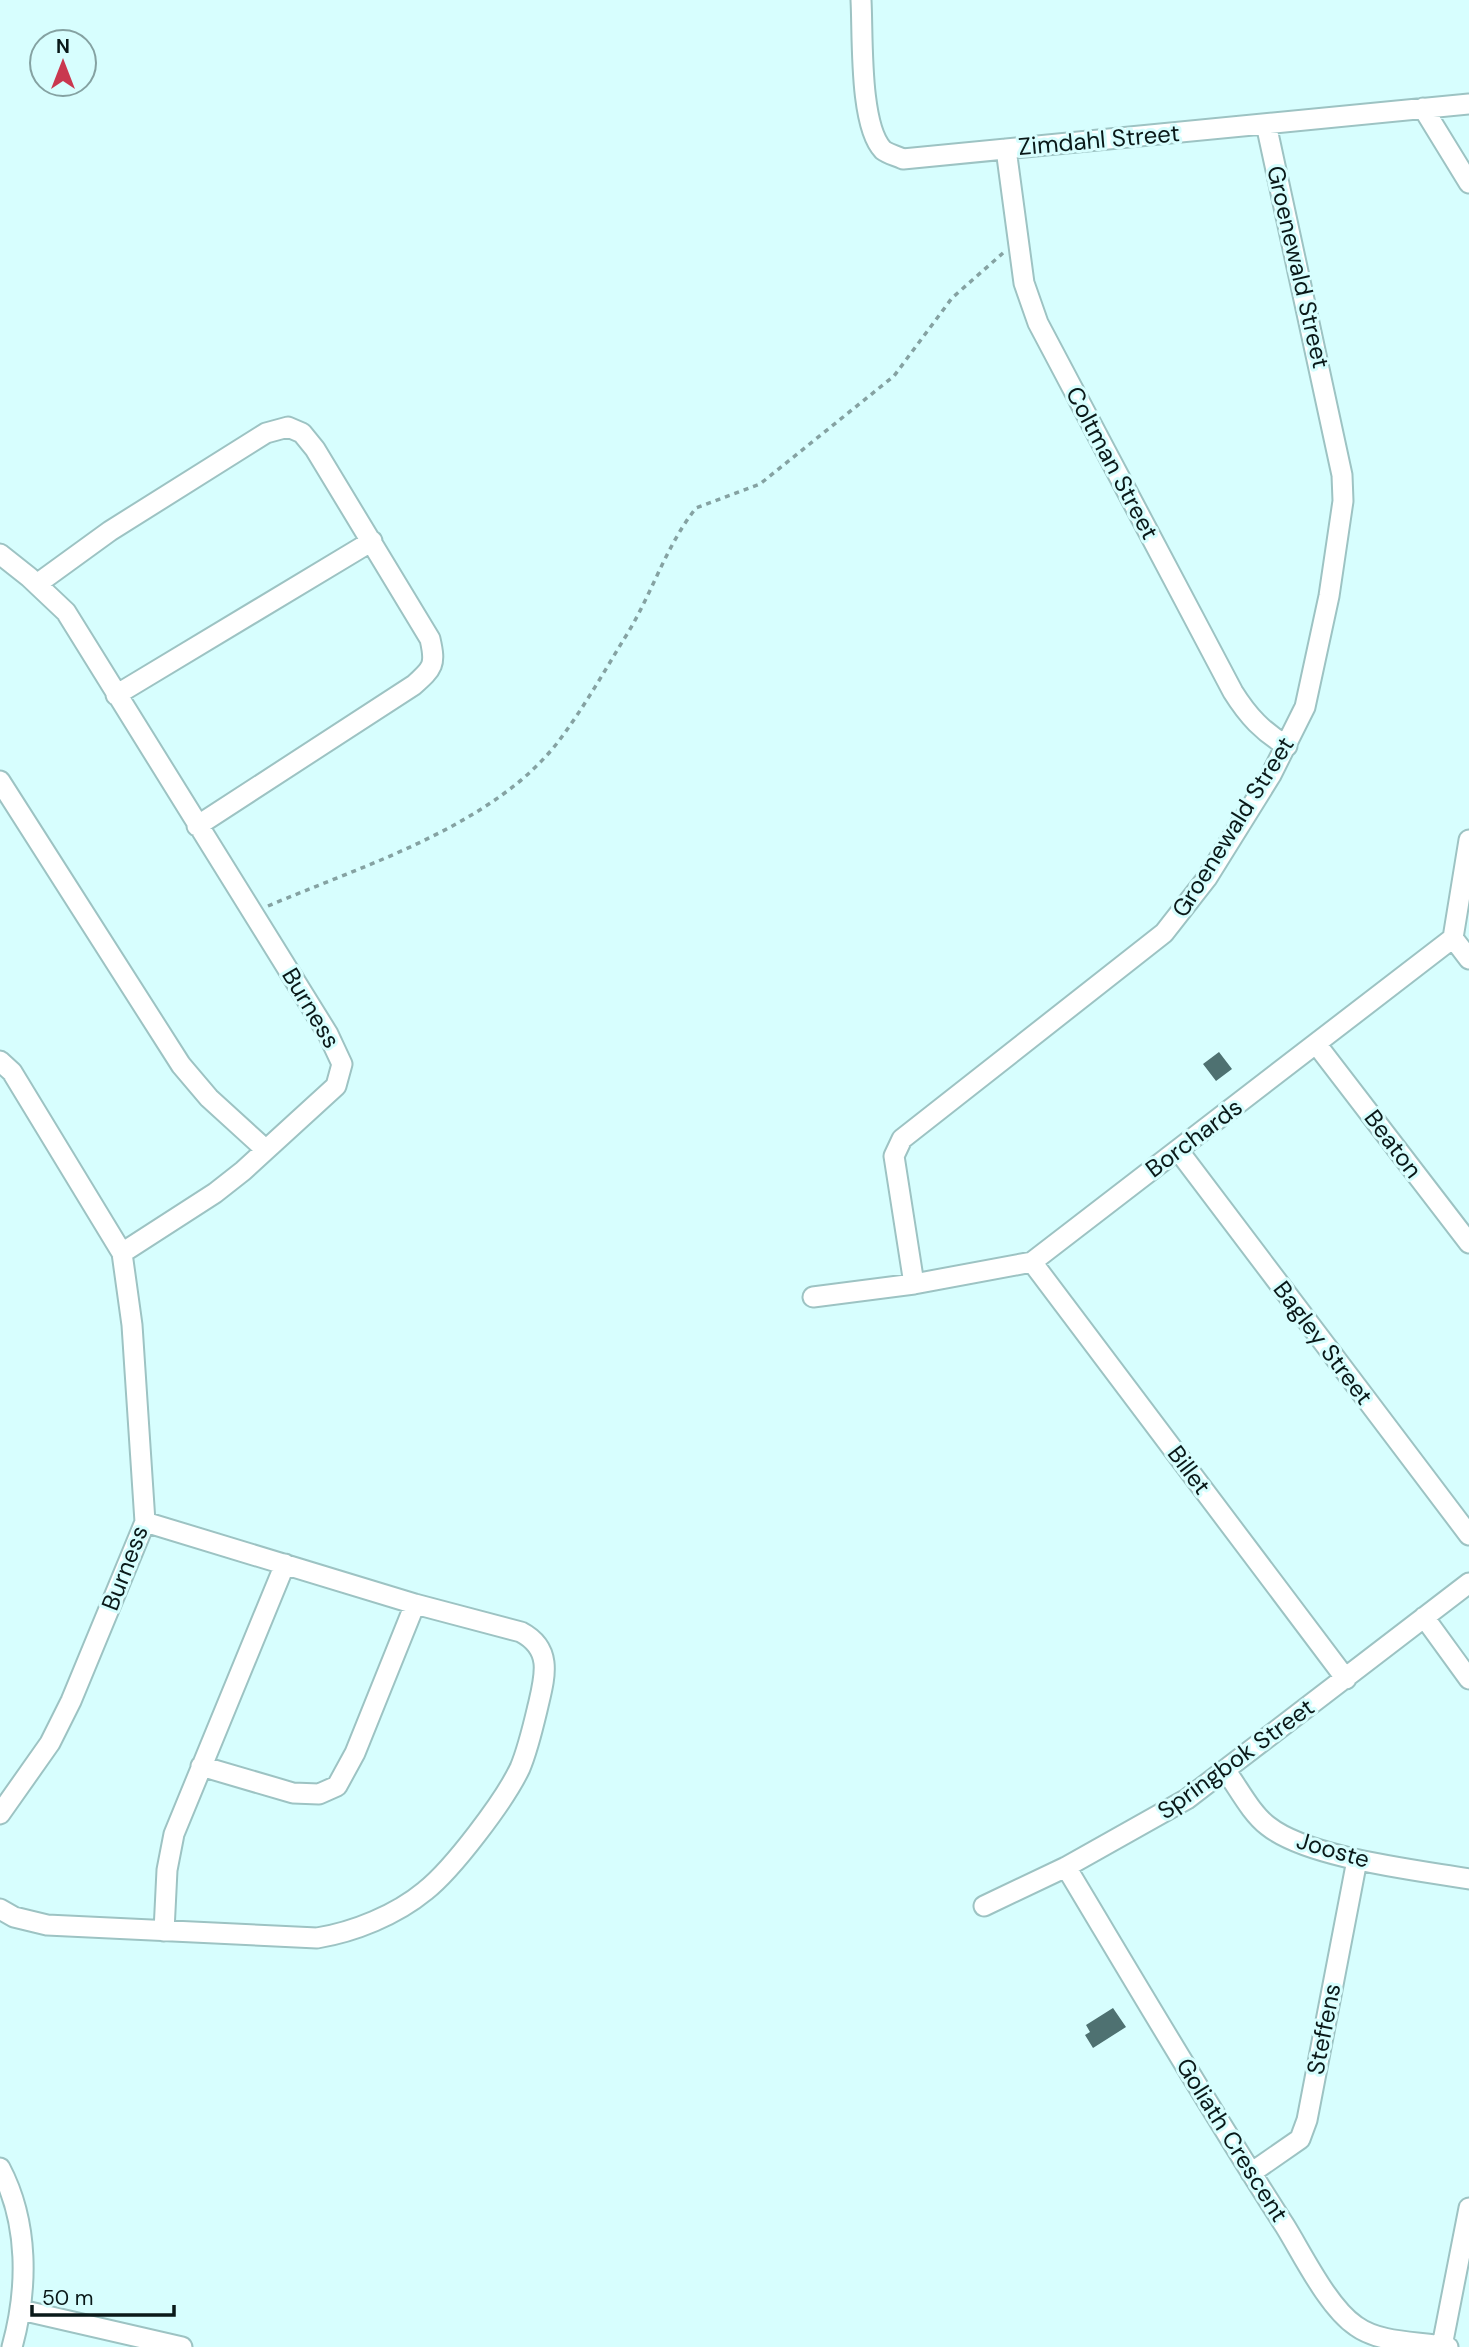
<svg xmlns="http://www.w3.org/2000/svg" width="1469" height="2347" font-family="'DM Sans',sans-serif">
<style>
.building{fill:#4e7171}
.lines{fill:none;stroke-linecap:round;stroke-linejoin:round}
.minor-casing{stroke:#9dc3c3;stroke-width:23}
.path{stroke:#85a2a2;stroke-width:3.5;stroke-dasharray:5 5;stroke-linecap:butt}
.minor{stroke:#fff;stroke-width:19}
.labels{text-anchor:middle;stroke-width:6;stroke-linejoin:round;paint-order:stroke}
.street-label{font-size:24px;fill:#0a1919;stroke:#d7fefe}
</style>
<rect width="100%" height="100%" fill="#d7fefe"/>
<path class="building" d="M1219,1052L1232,1069L1216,1081L1203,1064Z
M1113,2008L1126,2027L1093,2048L1085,2035L1090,2032L1086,2025Z"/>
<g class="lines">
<g class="minor-casing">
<path id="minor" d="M861,0C863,35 859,125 883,150C888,154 897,156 903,159L1469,104
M1423,108L1469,183
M1006,149L1024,283L1038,323L1233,692C1248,716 1263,732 1287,746
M0,554L29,577L66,612L328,1034L342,1064L336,1086L243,1171L215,1193L122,1253
M37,584L110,531L266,433L288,427L302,433L315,449L430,639C436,665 433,668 414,685L197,826
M116,695L372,541
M0,781L181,1065L209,1098L265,1149
M1453,938L1469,959
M1317,1045L1469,1243
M0,1061L12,1072L122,1253L132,1325L145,1522L71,1701L50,1743L0,1814
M1178,1150L1469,1535
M1032,1262L1346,1679
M914,1284L894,1156L902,1139L1164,933L1207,878L1271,775L1305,707L1329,596L1343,501L1342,475L1266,124
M813,1297L914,1284L1032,1262L1453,938L1469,840
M1424,1617L1469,1679
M201,1766L293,1793L319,1794L337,1786L355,1753L415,1604
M1226,1771C1239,1789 1251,1813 1268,1826C1308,1858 1417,1870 1469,1879
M1066,1867C1138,1987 1209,2108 1285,2226C1303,2255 1328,2307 1356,2326C1381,2344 1419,2341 1448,2347
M984,1906L1066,1867L1187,1799L1469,1583
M0,1909L14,1917L47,1925L317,1938C354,1932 396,1915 425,1891C453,1869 505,1800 520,1768C528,1749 533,1727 538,1706C545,1676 553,1649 521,1632L415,1604L145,1522
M164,1931L167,1870L174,1834L285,1564
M0,2168C29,2223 28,2289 12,2347
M1251,2173L1300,2139L1307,2120L1357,1860
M21,2310L182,2347
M1442,2346L1469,2208"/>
</g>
<path class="path" d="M268,906C364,865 497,825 561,738C584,707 604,672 624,639C651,597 665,547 696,508L760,484L894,376L952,298L1003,253"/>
<use href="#minor" class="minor"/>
</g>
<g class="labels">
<g class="street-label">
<text transform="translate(1099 140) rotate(-5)" y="8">Zimdahl Street</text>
<text transform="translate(1298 267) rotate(77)" y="8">Groenewald Street</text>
<text transform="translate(1112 463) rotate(62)" y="8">Coltman Street</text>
<text transform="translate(1233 827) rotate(-58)" y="8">Groenewald Street</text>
<text transform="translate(311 1008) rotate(59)" y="8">Burness</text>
<text transform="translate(1194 1138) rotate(-37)" y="8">Borchards</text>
<text transform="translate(1393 1144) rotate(53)" y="8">Beaton</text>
<text transform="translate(1323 1343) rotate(53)" y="8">Bagley Street</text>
<text transform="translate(1189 1470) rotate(53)" y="8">Billet</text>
<text transform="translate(125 1568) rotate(-69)" y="8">Burness</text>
<text transform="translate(1236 1759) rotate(-36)" y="8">Springbok Street</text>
<text transform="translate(1333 1850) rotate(16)" y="8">Jooste</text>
<text transform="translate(1324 2029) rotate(-79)" y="8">Steffens</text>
<text transform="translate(1232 2140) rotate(58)" y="8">Goliath Crescent</text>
</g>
</g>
<g transform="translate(63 63)"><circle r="33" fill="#d7fefe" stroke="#85a2a2" stroke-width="2"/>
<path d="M0-5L12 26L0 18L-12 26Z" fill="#c9384f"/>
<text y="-10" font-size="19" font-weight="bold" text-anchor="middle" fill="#0a1919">N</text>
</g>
<path d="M32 2305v10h142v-10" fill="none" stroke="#0a1919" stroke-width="3.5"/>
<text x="42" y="2305" font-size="21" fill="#0a1919" stroke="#d7fefe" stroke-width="5" paint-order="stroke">50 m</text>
</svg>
